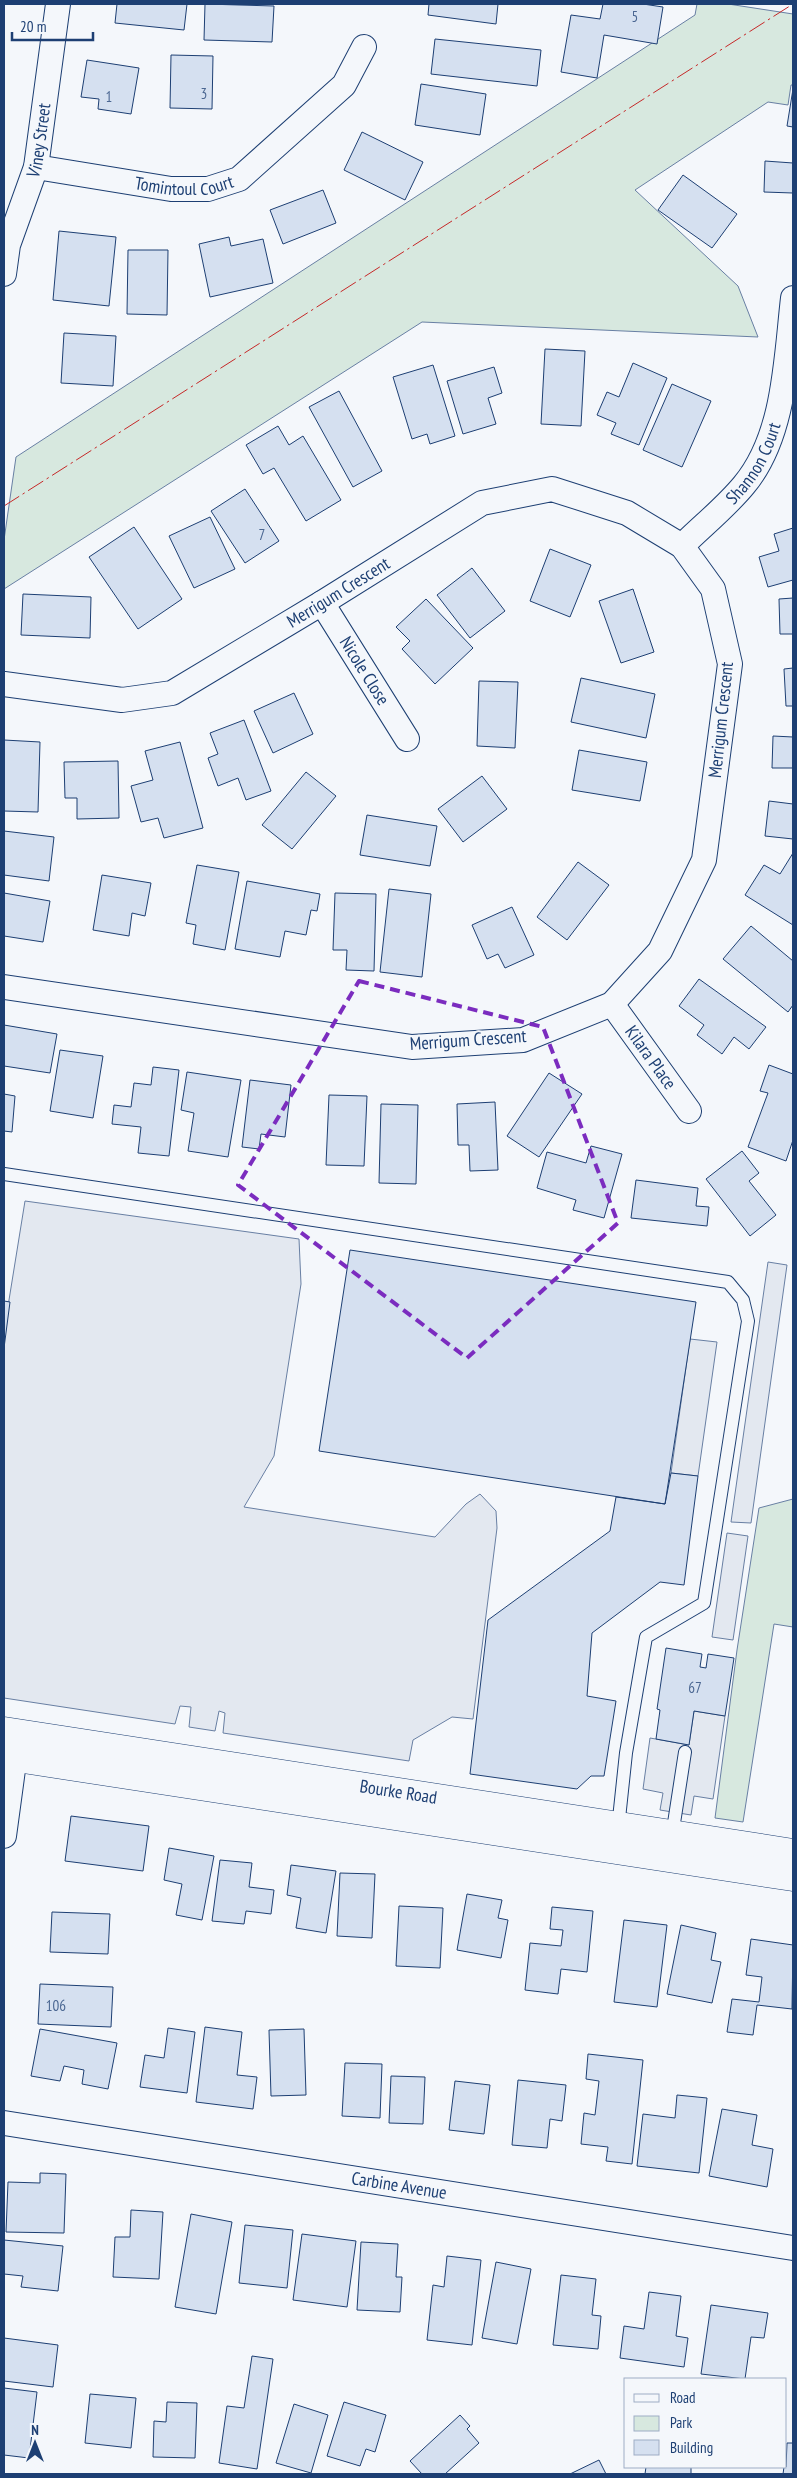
<svg xmlns="http://www.w3.org/2000/svg" width="797" height="2478" font-family="'PT Sans Narrow',sans-serif">
<style>
.green{fill:#d7e8df;stroke:#687fa3}
.parking{fill:#e3e8f0;stroke:#687fa3}
.building{fill:#d5e0f0;stroke:#1d3f73}
.lines{fill:none;stroke-linecap:round;stroke-linejoin:round}
.lane-casing{stroke:#1d3f73;stroke-width:14}
.street-casing{stroke:#1d3f73;stroke-width:26}
.secondary-casing{stroke:#1d3f73;stroke-width:29}
.lane{stroke:#f4f7fb;stroke-width:12}
.street{stroke:#f4f7fb;stroke-width:24}
.secondary{stroke:#f4f7fb;stroke-width:28}
.power{stroke:#c62828;stroke-width:1;stroke-dasharray:18 4 2.5 4;stroke-linecap:butt}
.marked{fill:none;stroke:#7b2cbf;stroke-width:4;stroke-dasharray:10 6;stroke-linejoin:round}
.labels{text-anchor:middle;stroke-width:4;stroke-linejoin:round;paint-order:stroke}
.number-label{font-size:15px;fill:#4b6792}
.street-label{font-size:18px;fill:#1d3f73;stroke:#f4f7fb}
</style>
<rect width="100%" height="100%" fill="#f4f7fb"/>
<path class="green" d="M697,4H728L793,14V85H791L788,105L768,102L635,190L738,286L758,337L422,322L4,589V540L16,457L695,15Z
M793,1499V1627L774,1624L743,1822L715,1818L737,1650L759,1508Z"/>
<path class="parking" d="M25,1201L299,1239L301,1284L274,1456L244,1507L435,1537L466,1504L480,1494L496,1511L497,1528L473,1719L452,1717L413,1740L409,1761L223,1733L225,1713L219,1711L215,1731L189,1727L191,1707L180,1706L175,1724L4,1698V1331Z
M768,1262L787,1265L751,1523L731,1522Z
M690,1339L717,1342L698,1476L671,1473Z
M727,1533L748,1536L733,1640L712,1637Z
M694,1711L725,1716L713,1799L694,1796L691,1815L660,1810L663,1793L643,1789L650,1738L689,1745Z"/>
<path class="building" d="M117,4H187L184,30L115,23Z
M205,4L274,6L272,42L204,40Z
M429,4H498L496,24L428,15Z
M603,4H643L663,7L657,44L604,35L597,78L561,72L571,15L600,19Z
M435,39L541,50L537,86L431,74Z
M171,55L213,56L212,109L170,108Z
M87,60L139,68L131,114L98,109L99,99L81,97Z
M421,84L486,94L480,135L415,125Z
M793,89V127L787,126Z
M362,132L423,162L405,200L344,170Z
M765,161L793,163V193L764,192Z
M683,175L737,214L712,248L658,210Z
M323,190L336,223L283,244L270,210Z
M59,231L116,237L109,306L53,300Z
M229,237L231,246L263,239L273,283L210,297L199,244Z
M128,250H168L167,315L127,314Z
M64,333L116,336L113,386L61,383Z
M545,349L585,351L581,426L541,424Z
M633,363L667,378L639,445L611,434L616,423L597,415L607,392L619,397Z
M433,365L455,436L430,444L427,434L412,439L393,377Z
M494,367L502,393L488,398L496,424L463,434L447,381Z
M672,384L711,401L682,467L643,450Z
M339,391L382,471L353,487L309,407Z
M278,426L289,445L303,436L341,500L306,521L274,468L263,474L246,445Z
M245,489L279,541L245,563L211,511Z
M210,517L235,569L194,588L169,536Z
M134,527L182,599L138,629L89,557Z
M793,528V580L768,587L759,557L779,551L774,534Z
M550,549L591,565L570,617L530,601Z
M472,568L505,611L470,638L437,595Z
M633,589L654,652L621,663L599,601Z
M23,594L91,597L90,638L21,635Z
M793,598V634H780L779,599Z
M426,599L473,648L435,684L402,649L410,641L396,627Z
M793,668V706H786L784,669Z
M581,678L655,694L646,738L571,722Z
M479,681L518,682L515,748L477,746Z
M294,693L313,734L273,753L254,711Z
M244,720L271,791L246,800L238,778L218,786L208,758L218,754L210,733Z
M773,736L793,737V768H772Z
M4,740L40,742L38,812L4,811Z
M180,742L203,828L164,838L158,818L141,822L131,786L153,780L145,751Z
M579,750L647,762L640,801L572,790Z
M118,761L119,818L77,819V798H65L64,762Z
M306,772L336,796L292,849L262,825Z
M482,776L507,809L463,842L438,809Z
M769,801L793,804V839L765,836Z
M367,815L437,826L430,866L360,855Z
M4,831L54,837L49,881L4,875Z
M793,853V925L745,895L764,865L780,874Z
M578,862L609,885L567,940L537,917Z
M197,865L239,872L225,950L193,944L196,925L186,923Z
M102,875L151,883L145,916L132,913L129,936L93,930Z
M247,881L320,894L317,911L311,910L306,935L285,931L280,957L235,949Z
M389,889L431,894L422,977L380,972Z
M4,893L50,901L43,942L4,936Z
M335,893L376,894L374,971L346,970L347,950H333Z
M512,907L534,955L505,968L498,954L487,959L472,925Z
M751,926L793,961V1005L788,1012L723,959Z
M699,979L766,1027L749,1049L734,1037L722,1054L697,1035L704,1025L679,1006Z
M4,1025L57,1034L50,1073L4,1066Z
M60,1050L103,1056L93,1118L50,1111Z
M769,1065L793,1074V1140L786,1161L748,1147L768,1093L760,1091Z
M153,1067L179,1070L169,1156L138,1153L141,1127L112,1124L114,1105L131,1107L134,1083L151,1085Z
M187,1072L241,1080L228,1157L188,1151L194,1113L181,1110Z
M549,1073L582,1094L539,1157L507,1136Z
M250,1080L291,1085L285,1137L261,1134L259,1149L242,1147Z
M4,1094L15,1096L12,1132L4,1131Z
M329,1095L367,1096L364,1166L326,1165Z
M495,1102L498,1170L470,1171L469,1145H458L457,1104Z
M381,1104L418,1105L416,1184L379,1183Z
M591,1146L622,1154L604,1218L573,1210L576,1200L537,1188L547,1152L586,1163Z
M742,1151L759,1173L749,1181L776,1215L750,1236L706,1179Z
M636,1180L698,1188L696,1206L709,1207L707,1226L631,1218Z
M350,1250L696,1302L665,1504L319,1451Z
M4,1301L10,1302L4,1348Z
M671,1473L698,1476L684,1585L660,1582L592,1633L587,1696L616,1701L604,1776H591L577,1789L470,1774L488,1620L610,1531L616,1497L665,1504Z
M666,1648L702,1654L700,1667L706,1668L708,1654L734,1658L725,1716L694,1711L689,1745L656,1739L660,1710L657,1709Z
M71,1816L149,1826L143,1871L65,1861Z
M169,1848L214,1856L202,1920L176,1915L182,1884L164,1880Z
M220,1860L252,1863L249,1887L274,1890L271,1914L246,1911L244,1924L212,1921Z
M291,1865L336,1871L326,1933L296,1928L301,1898L287,1895Z
M340,1873L375,1874L372,1938L337,1936Z
M467,1894L502,1900L498,1918L508,1920L501,1958L457,1950Z
M399,1906L443,1908L440,1968L396,1966Z
M552,1907L593,1911L587,1972L561,1969L558,1994L525,1990L530,1943L561,1946L563,1930L550,1929Z
M52,1912L110,1914L108,1954L50,1952Z
M624,1920L667,1925L657,2007L614,2002Z
M681,1925L716,1933L711,1960L721,1962L712,2003L667,1994Z
M751,1939L793,1945L792,2009L757,2005L753,2035L727,2032L732,1999L759,2002L762,1977L746,1975Z
M40,1984L113,1987L111,2027L38,2024Z
M205,2027L242,2032L237,2075L257,2077L253,2109L196,2102Z
M168,2028L195,2032L187,2093L140,2087L145,2055L164,2058Z
M40,2029L117,2043L108,2089L82,2084L84,2070L64,2066L60,2081L31,2076Z
M304,2029L306,2095L271,2096L269,2030Z
M588,2054L643,2060L632,2164L606,2161L608,2147L581,2144L584,2113L595,2115L599,2081L586,2079Z
M345,2063L382,2064L380,2118L342,2116Z
M391,2076L425,2077L423,2124L389,2123Z
M518,2080L566,2085L562,2121L550,2119L547,2148L512,2145Z
M455,2081L490,2085L484,2134L449,2130Z
M677,2095L707,2098L699,2173L637,2166L643,2114L675,2118Z
M722,2109L757,2115L752,2145L773,2149L767,2187L709,2176Z
M40,2173L66,2174L64,2233L6,2232L8,2182L40,2183Z
M131,2210L163,2212L159,2279L113,2277L115,2237H130Z
M191,2214L232,2222L216,2314L175,2307Z
M245,2225L293,2230L287,2288L239,2283Z
M302,2234L356,2241L347,2307L293,2300Z
M4,2240L63,2246L58,2291L21,2287L23,2276L4,2274Z
M361,2242L398,2244L396,2277H402L400,2312L357,2310Z
M447,2256L481,2260L472,2345L427,2340L433,2285L444,2287Z
M496,2262L531,2269L517,2344L482,2338Z
M561,2275L596,2279L592,2315L601,2316L598,2349L553,2345Z
M649,2292L681,2296L676,2336L688,2338L684,2367L620,2358L624,2326L644,2329Z
M711,2305L768,2313L764,2338L751,2337L745,2379L701,2374Z
M4,2338L58,2345L53,2387L4,2381Z
M252,2356L273,2359L257,2469L219,2463L227,2406L244,2408Z
M4,2388L37,2392L29,2458L4,2455Z
M90,2394L136,2398L131,2448L85,2443Z
M167,2402L197,2403L195,2458L153,2457L154,2421L166,2422Z
M344,2402L386,2415L375,2452L366,2449L360,2466L327,2456Z
M294,2404L328,2415L311,2473L276,2463Z
M460,2415L470,2426L467,2429L479,2443L445,2474H422L410,2461Z
M787,2443H793V2474H783L784,2467H786Z
M599,2460L606,2474H570Z
M646,2467H691V2474H645Z"/>
<g class="lines">
<g class="lane-casing">
<path id="lane" d="M4,1174L728,1282L743,1300L748,1321L704,1603L646,1637L626,1753L618,1828
M672,1836L685,1752"/>
</g>
<g class="street-casing">
<g id="street">
<path id="s1" d="M36,167L171,189H208L239,179L344,85L364,47"/>
<path id="s2" d="M4,274L8,245L36,167L58,4"/>
<path id="s3" d="M682,546C702,526 726,507 744,485C785,436 786,359 793,298"/>
<path id="s4" d="M322,603L407,739"/>
<path id="s5" d="M4,684L122,700L172,693L322,603L482,503L552,489L627,513L682,546L713,589L730,664L704,860L660,951L612,1004L523,1040L412,1047L4,987"/>
<path id="s6" d="M612,1004L689,1111"/>
<path d="M4,1836L17,1740"/>
<path id="s7" d="M4,2123L793,2248"/>
</g>
</g>
<g class="secondary-casing">
<g id="secondary">
<path id="s8" d="M4,1731L793,1853"/>
<path d="M4,1756L793,1877"/>
</g>
</g>
<use href="#lane" class="lane"/>
<use href="#street" class="street"/>
<use href="#secondary" class="secondary"/>
<path class="power" d="M4,506L793,4"/>
</g>
<path class="marked" d="M359,981L543,1027L618,1223L467,1358L238,1185Z"/>
<g class="labels">
<g class="number-label">
<text x="635" y="22">5</text>
<text x="204" y="99">3</text>
<text x="109" y="102">1</text>
<text x="262" y="540">7</text>
<text x="695" y="1693">67</text>
<text x="56" y="2011">106</text>
</g>
<g class="street-label">
<text dy="6" stroke="none"><textPath href="#s2" startOffset="139">Viney Street</textPath></text>
<text dy="6" stroke="none"><textPath href="#s1" startOffset="150">Tomintoul Court</textPath></text>
<text dy="6" stroke="none"><textPath href="#s3" startOffset="111">Shannon Court</textPath></text>
<text dy="6" stroke="none"><textPath href="#s5" startOffset="364">Merrigum Crescent</textPath></text>
<text dy="6" stroke="none"><textPath href="#s4" startOffset="80">Nicole Close</textPath></text>
<text transform="translate(721 720) rotate(-84)" y="6">Merrigum Crescent</text>
<text transform="translate(468 1040) rotate(-4)" y="6">Merrigum Crescent</text>
<text dy="6" stroke="none"><textPath href="#s6" startOffset="66">Kilara Place</textPath></text>
<text dy="6" stroke="none"><textPath href="#s8" startOffset="399">Bourke Road</textPath></text>
<text dy="6" stroke="none"><textPath href="#s7" startOffset="400">Carbine Avenue</textPath></text>
</g>
</g>
<rect width="797" height="2478" fill="none" stroke="#1d3f73" stroke-width="10"/>
<rect x="624" y="2378" width="162" height="90" fill="#f4f7fb" stroke="#9eadc5"/>
<rect x="634" y="2394" width="25" height="8" fill="#f4f7fb" stroke="#9eadc5"/>
<text x="670" y="2403" font-size="15" fill="#1d3f73">Road</text>
<rect x="634" y="2416" width="25" height="15" fill="#d7e8df" stroke="#9eadc5"/>
<text x="670" y="2428" font-size="15" fill="#1d3f73">Park</text>
<rect x="634" y="2440" width="25" height="15" fill="#d5e0f0" stroke="#9eadc5"/>
<text x="670" y="2453" font-size="15" fill="#1d3f73">Building</text>
<g transform="translate(35 2443)" stroke="#f4f7fb" stroke-width="4" paint-order="stroke">
<path d="M0-4L9 19L0 12L-9 19Z" fill="#1d3f73"/>
<text y="-8" font-size="14" font-weight="bold" text-anchor="middle" fill="#1d3f73">N</text>
</g>
<path d="M12 32v8h81v-8" fill="none" stroke="#1d3f73" stroke-width="2.5"/>
<text x="20" y="32" font-size="15" fill="#1d3f73" stroke="#f4f7fb" stroke-width="4" paint-order="stroke">20 m</text>
</svg>
